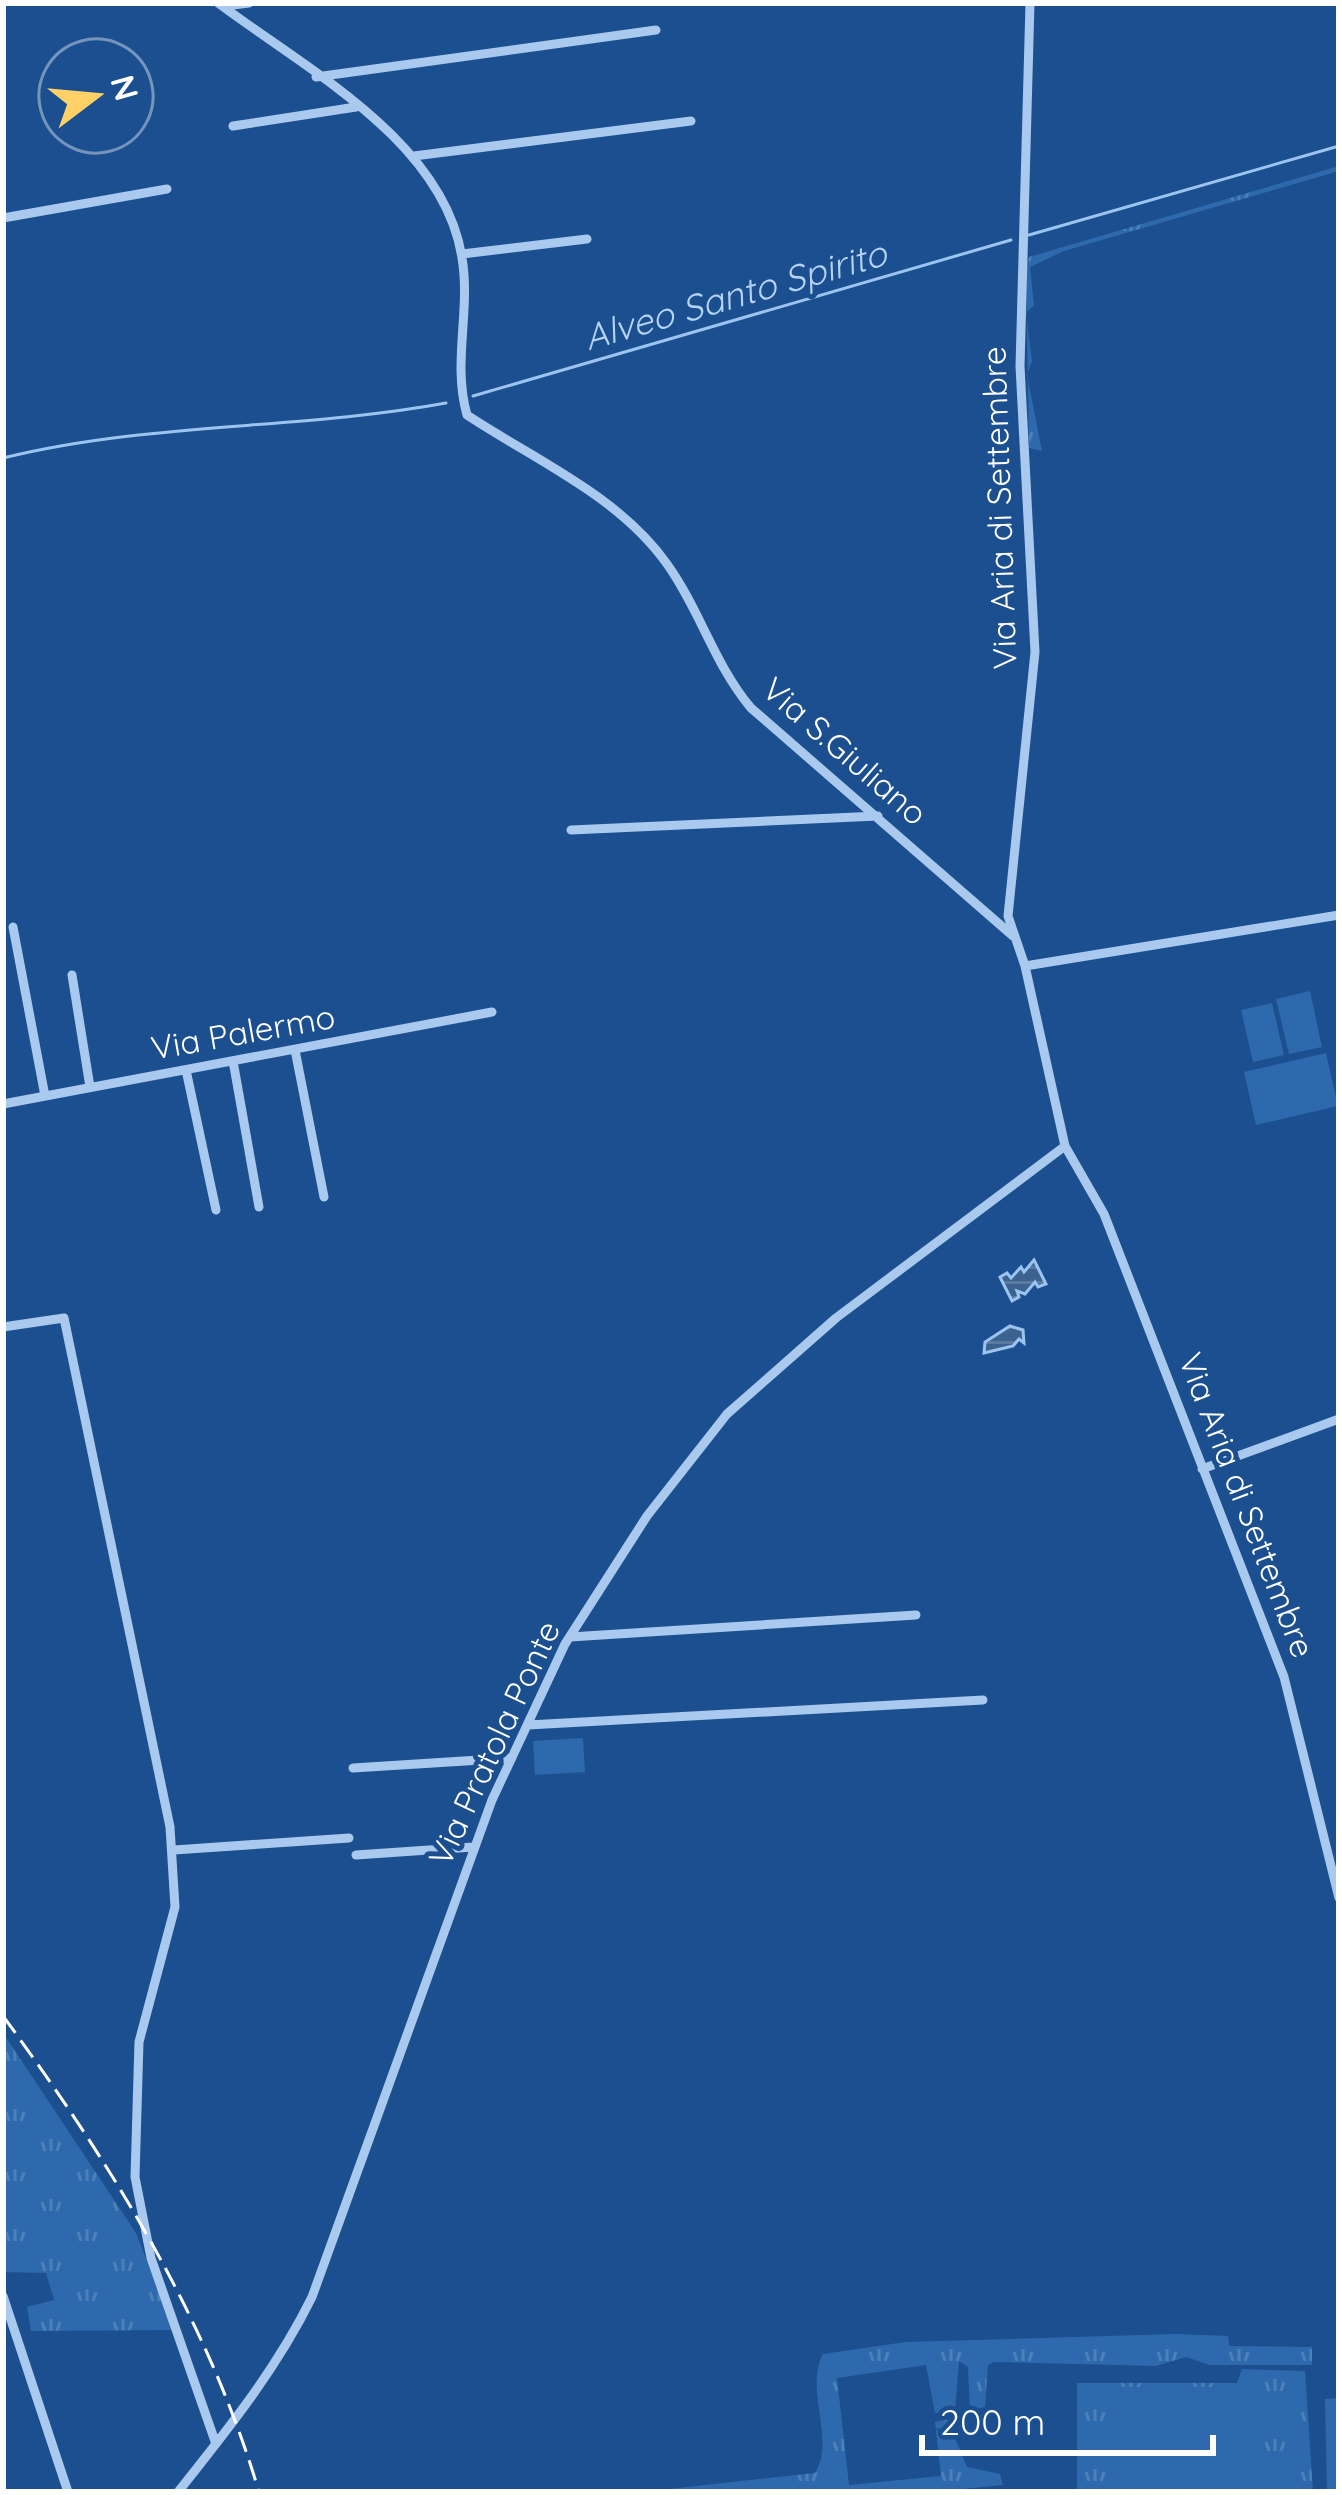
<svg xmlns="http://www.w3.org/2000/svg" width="1342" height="2495" font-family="Quicksand,sans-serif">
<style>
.grass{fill:url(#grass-tufts)}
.pitch{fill:#2e69ad}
.water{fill:url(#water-rules);stroke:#9cc4f0;stroke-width:3}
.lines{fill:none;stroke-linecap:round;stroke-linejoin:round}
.stream{stroke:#9cc4f0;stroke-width:3}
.minor{stroke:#a9c9ee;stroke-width:9}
.rail{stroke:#fff;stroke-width:3;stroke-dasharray:21 9;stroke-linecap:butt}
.labels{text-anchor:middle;stroke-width:10;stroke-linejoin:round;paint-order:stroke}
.street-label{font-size:33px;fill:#fff;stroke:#1b4f8f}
.water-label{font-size:36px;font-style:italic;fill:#b5d3f5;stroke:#1b4f8f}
</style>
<defs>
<pattern id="grass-tufts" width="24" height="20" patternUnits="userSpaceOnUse" patternTransform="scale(3)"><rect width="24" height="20" fill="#2e69ad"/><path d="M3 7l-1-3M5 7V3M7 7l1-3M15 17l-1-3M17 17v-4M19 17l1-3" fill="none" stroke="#4d80b9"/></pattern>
<pattern id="water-rules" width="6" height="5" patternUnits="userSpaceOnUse" patternTransform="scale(3)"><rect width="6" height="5" fill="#3c6290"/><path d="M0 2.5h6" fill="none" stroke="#597aa1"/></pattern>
</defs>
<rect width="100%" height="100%" fill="#1b4f8f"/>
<path class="grass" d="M1339,166V171L1064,251L1030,267L1034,305L1026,313L1032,361L1027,375L1042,451L1029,448L1026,266L1029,257Z
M3,2033L136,2233L174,2330L31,2331L27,2307L54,2300L46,2273L3,2272Z
M1176,2334L1228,2336L1229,2346L1312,2347V2365H1210L1186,2357L1156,2366L994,2362L988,2365L985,2407L970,2410L968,2367L959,2361L955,2411L935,2413L926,2365L837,2378L849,2485L941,2476L935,2422L947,2419L967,2467L1000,2474L1003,2485L932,2492H642L815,2473C836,2441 804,2389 823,2354L906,2342Z
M1242,2369L1305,2371L1313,2492L1077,2491V2383H1237Z
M1339,2398V2492H1327L1325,2399Z"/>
<path class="pitch" d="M1310,991L1322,1047L1289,1054L1276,999Z
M1272,1003L1284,1055L1253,1062L1241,1010Z
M1326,1053L1338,1106L1256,1125L1244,1072Z
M583,1738L585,1772L535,1775L533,1741Z
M1106,2387H1258V2492L1106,2491Z"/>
<path class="water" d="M1034,1260L1046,1284L1038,1287L1035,1282L1025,1294L1017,1291L1019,1297L1012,1301L1000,1277L1007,1273L1011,1278L1021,1267L1024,1272Z
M1010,1326L1023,1330L1024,1343L1019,1339L1013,1346L984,1353L985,1342Z"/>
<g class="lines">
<path class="stream" d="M1029,235L1339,146
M473,396L1011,240
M3,458C148,422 299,430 446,403"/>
<path class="minor" d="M218,3C306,69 444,141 462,258C471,310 452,363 467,415C535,460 619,496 667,564C700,610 714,664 751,708L1013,936
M1030,3L1020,366L1035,652L1008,916L1025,966L1065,1146L1104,1214L1284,1677L1339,1898
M225,6L249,3
M316,77L656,30
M233,126L356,107
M414,156L691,121
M3,218L167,189
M462,254L587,239
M571,830L878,816
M13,927L45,1096
M1025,966L1339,915
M72,975L90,1087
M295,1050L324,1197
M233,1061L259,1207
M186,1070L216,1210
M3,1104L492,1012
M3,1327L64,1318L170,1827L175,1907L139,2042L135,2177L151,2258L216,2444
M1202,1469L1339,1419
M570,1637L916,1615
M528,1725L983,1700
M353,1768L512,1758
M174,1850L349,1838
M356,1855L473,1847
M3,2296L68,2492
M178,2492C228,2429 276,2370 312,2297L492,1800L565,1644L647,1516L727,1414L836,1318L1065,1146"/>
<path class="rail" d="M3,2016C110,2162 207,2317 259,2492"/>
</g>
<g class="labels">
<g class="street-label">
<text transform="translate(999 508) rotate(-92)" y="12">Via Aria di Settembre</text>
<text transform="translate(845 751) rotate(41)" y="12">Via S.Giuliano</text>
<text transform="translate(243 1032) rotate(-10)" y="12">Via Palermo</text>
<text transform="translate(1247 1505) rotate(69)" y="12">Via Aria di Settembre</text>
<text transform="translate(494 1743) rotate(-65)" y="12">Via Pratola Ponte</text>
</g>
<g class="water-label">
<text transform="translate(735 295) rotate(-16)" y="13">Alveo Santo Spirito</text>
</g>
</g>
<rect width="1342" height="2495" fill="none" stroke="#ffffff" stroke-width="12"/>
<g transform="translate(96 96) rotate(74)"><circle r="57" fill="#1b4f8f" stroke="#7695bc" stroke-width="3"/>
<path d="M0-9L21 45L0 30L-21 45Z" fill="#ffd166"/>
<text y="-18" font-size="33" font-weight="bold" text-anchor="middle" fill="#ffffff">N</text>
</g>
<path d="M922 2435v18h291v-18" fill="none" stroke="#ffffff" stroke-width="6"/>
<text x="940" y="2435" font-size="36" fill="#ffffff" stroke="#1b4f8f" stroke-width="9" paint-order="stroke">200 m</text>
</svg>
